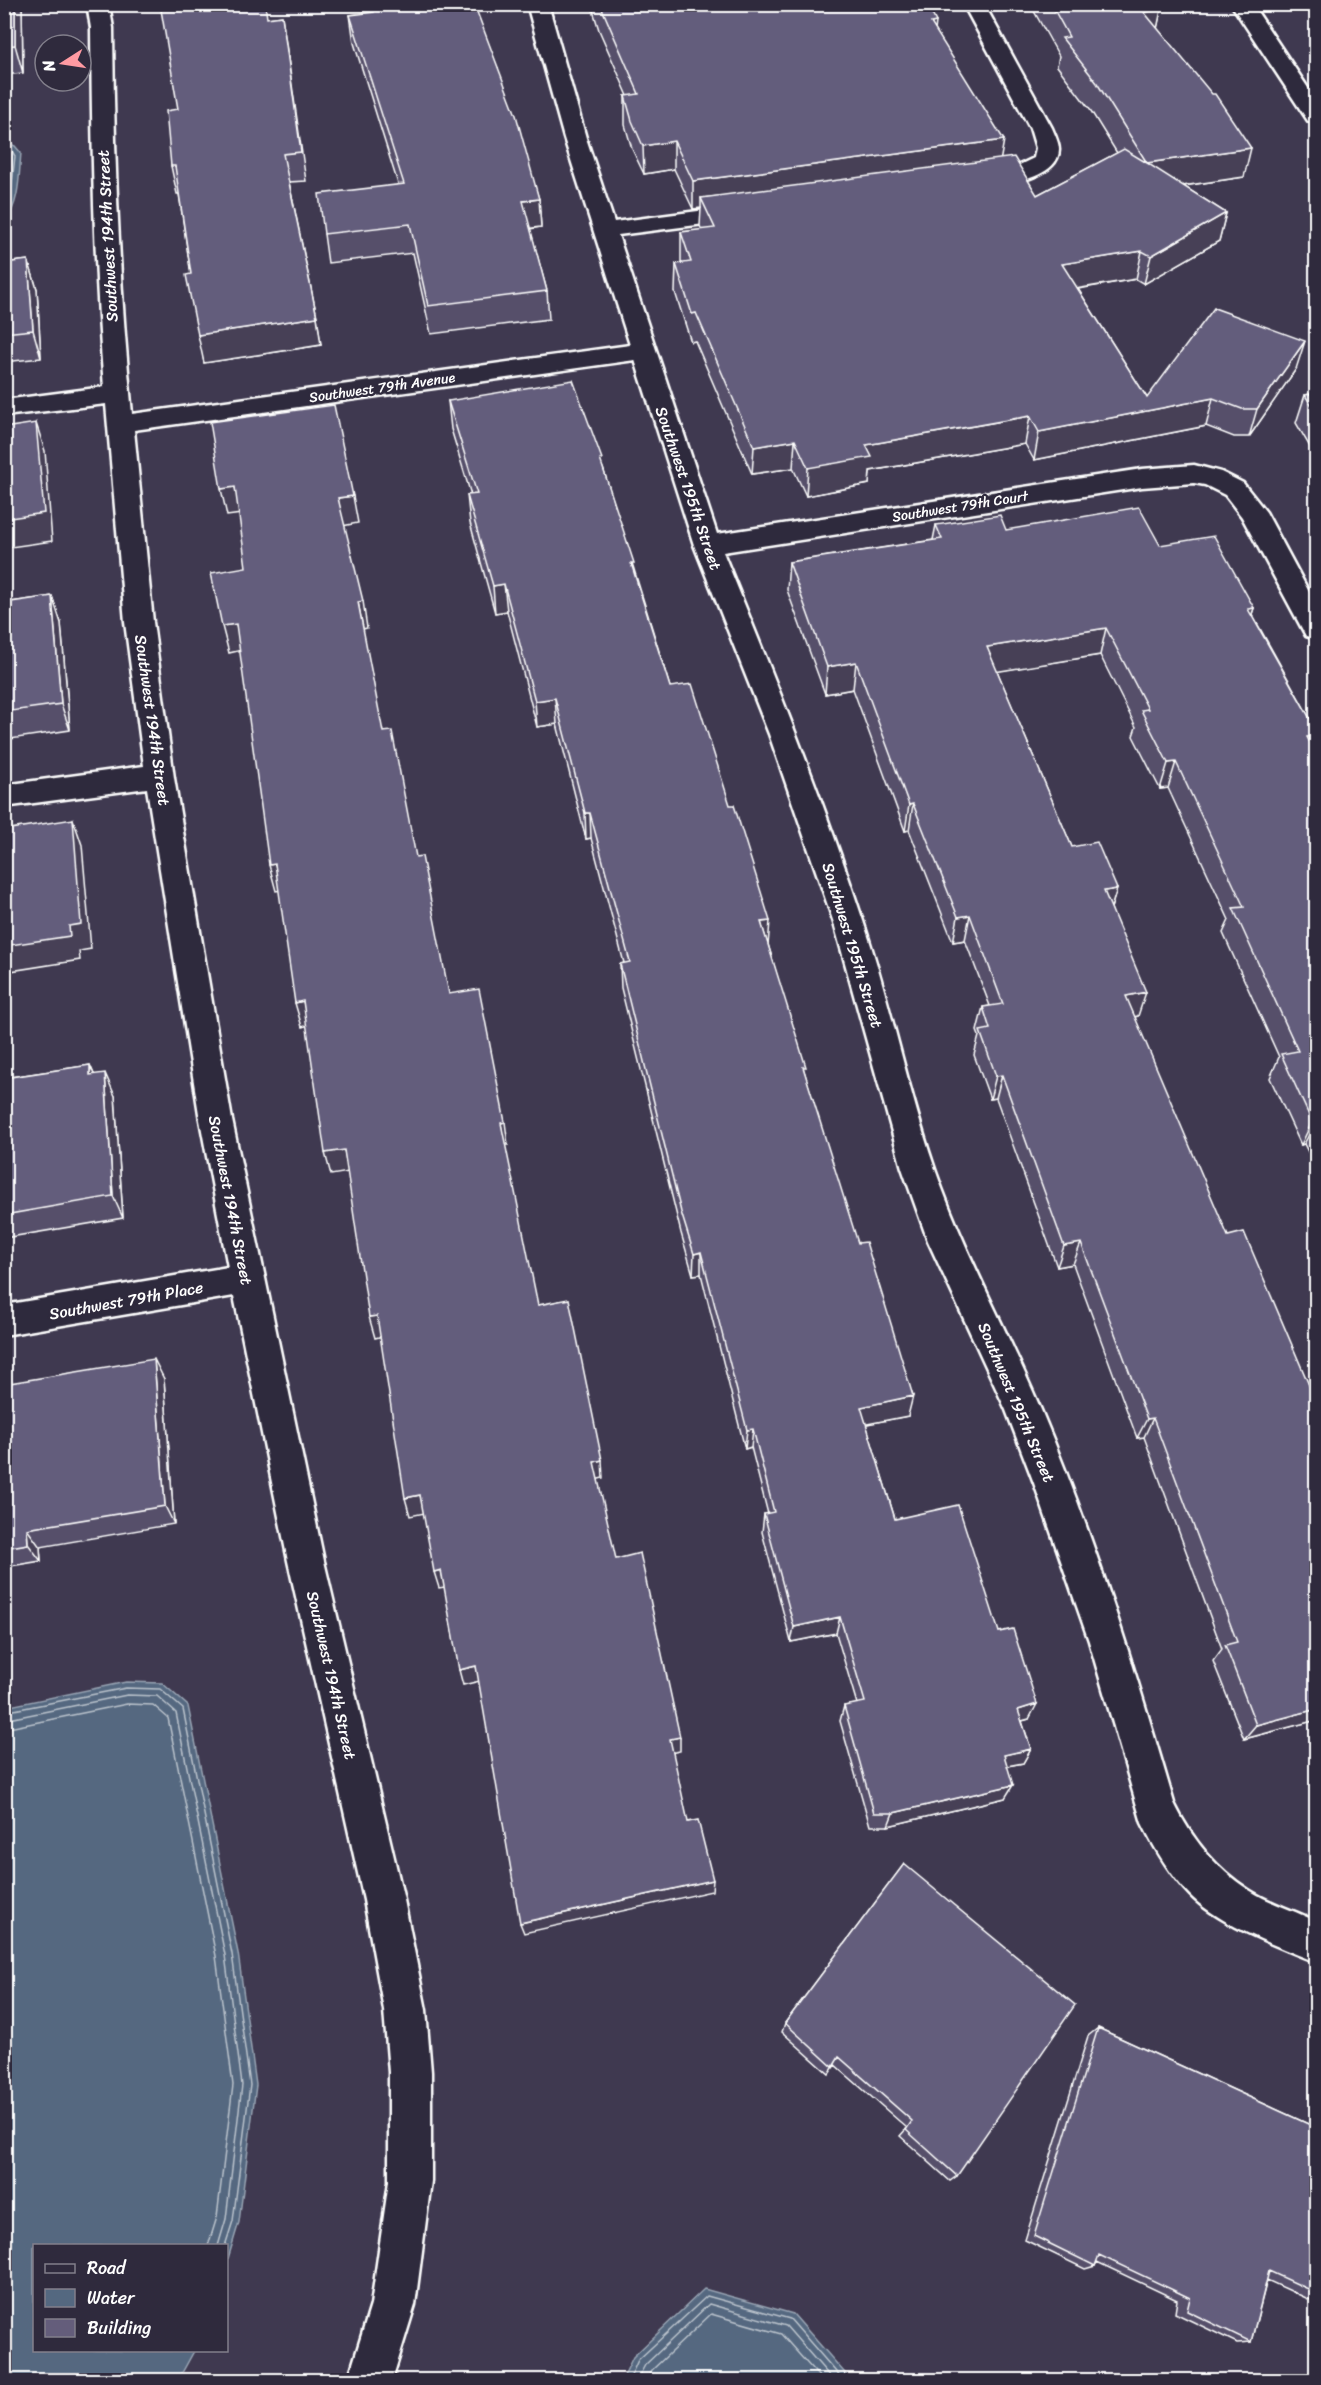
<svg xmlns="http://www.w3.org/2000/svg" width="1321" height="2385" font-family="Sriracha,sans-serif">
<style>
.water{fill:#546880;stroke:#98a4b3;stroke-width:1.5}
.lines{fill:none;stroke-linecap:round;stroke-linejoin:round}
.shore{stroke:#bbc3cc;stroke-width:1.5}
.minor-casing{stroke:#fff;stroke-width:5}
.minor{fill:#2f2a3d;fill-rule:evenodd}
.wall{fill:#56506a;stroke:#fff;stroke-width:1.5}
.shaded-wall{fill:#464156;stroke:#fff;stroke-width:1.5}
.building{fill:#645d7b;stroke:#fff;stroke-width:1.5}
.labels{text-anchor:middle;stroke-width:4.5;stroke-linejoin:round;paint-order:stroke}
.far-street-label{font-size:14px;fill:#fff;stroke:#2f2a3d}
.street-label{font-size:16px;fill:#fff;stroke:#2f2a3d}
</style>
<rect width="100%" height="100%" fill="#3f3950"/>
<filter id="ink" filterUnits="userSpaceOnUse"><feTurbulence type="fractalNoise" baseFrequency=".0167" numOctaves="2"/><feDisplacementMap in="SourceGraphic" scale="12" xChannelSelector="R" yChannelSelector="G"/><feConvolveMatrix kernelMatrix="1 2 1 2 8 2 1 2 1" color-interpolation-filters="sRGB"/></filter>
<g filter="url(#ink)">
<path class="water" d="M5,142L15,146L21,153C19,173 20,205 5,220Z
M126,1682L162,1683L188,1706L238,1953L256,2085L239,2222L227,2262L226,2246H34V2350L194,2351L178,2380H5V1707Z
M704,2289L793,2314L851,2380H622L633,2357Z"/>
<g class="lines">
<path class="shore" d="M4,149L12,151L15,156L11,192L4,211
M4,1712L126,1688L160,1689L183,1709L232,1954L250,2085L233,2221L225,2246
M4,1720L127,1695L157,1696L176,1713L225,1955L242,2085L226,2219L218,2246
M4,1729L127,1704L153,1705L168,1718L216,1956L233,2085L217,2217L208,2246
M629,2380L638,2360L707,2296L790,2319L843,2380
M637,2380L645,2365L709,2304L786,2326L833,2380
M647,2380L652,2370L711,2314L781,2334L822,2380"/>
<g class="minor-casing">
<path id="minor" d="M87,4H109L113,28C114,157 119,285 132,414L630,345L564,138L527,4H548L586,138L614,222L744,205L752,207L756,212L752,217L744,219L618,235L717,534L1142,469L1194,465L1221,472L1243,483L1266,512L1316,605V639L1306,636L1242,517L1225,495L1205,485L1194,483L1142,487L723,552C773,674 822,796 863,921C891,1003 907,1090 936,1172C965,1254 1007,1330 1041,1410C1095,1538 1135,1670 1174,1803C1191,1838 1216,1869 1249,1890C1269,1903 1295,1911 1316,1921V1962C1279,1947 1218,1924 1190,1895C1170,1875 1155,1849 1142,1823L1089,1641L1034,1483L1006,1410L928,1241L902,1168L834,923L769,734L694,545L635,360L134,430L153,622L174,778L232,1120L324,1561L404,1900L426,2010L431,2072V2181L415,2305L392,2380H348L371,2305L389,2181V2072L384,2010L364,1900L288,1561L234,1296L4,1335V1305L228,1267L200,1120L147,788L4,807V785L144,766L125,622L106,404L4,416V400L104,387C94,268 92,148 91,28Z
M963,4H984L1052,128C1055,135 1059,143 1059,150C1058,180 1001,185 979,188L971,186L968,181L971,176L1011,169L1034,158L1036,148L1030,128Z
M1231,4H1252L1316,100V123L1308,121Z"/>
</g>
<use href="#minor" class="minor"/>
</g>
<path class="wall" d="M4,4L22,6L23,73L4,75Z
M371,4H480L481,10L476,11L539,199L541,227L530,229L547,291L549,319L431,334L413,253L328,263L324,234L398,184L354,43L350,15L372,12Z
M591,4H927L935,30L1001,159L1037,195L1117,153L1091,111L1057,66L1059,56L1030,4H1157L1161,10L1157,28L1244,177L1183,186L1226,213L1219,241L1144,284L1136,279L1078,289L1147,398L1296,369L1249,437H1234L1206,426L1034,460L1025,444L870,471L869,484L806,496L793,468L752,474L695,341L691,342L675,292L676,264L682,263L681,261V232L702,230L700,226L701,208L693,209L674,169L644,174L632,149L625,125V96H628L599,30Z
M282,16L306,181L289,182L317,317L321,345L204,363L179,194H177L171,166L178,109L267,18Z
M28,260L37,289L41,358L4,362V263Z
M1317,393V459L1296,423L1305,395Z
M448,401L603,468L670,687L768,944L805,1074L908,1416L866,1424L895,1519L999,1632L1029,1719L1022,1721L1031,1749L1023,1763L1007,1766L1005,1798L888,1826H870L840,1721L844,1706L857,1704L836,1633L791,1642L762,1532L764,1514H768L751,1447L745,1449L701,1274L693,1275L681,1233L621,988L620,964L624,963L591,838L586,839L557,724L537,727L507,611L495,613L470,523L467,495H471L451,429Z
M936,525L1006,530L1160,545L1254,608L1252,614L1317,731V740L1313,748L1317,755V1170L1304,1144L1301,1145L1270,1078L1279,1057L1223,933L1229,920L1168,788L1160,789L1133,736L1136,727L1100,655L997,671L1072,847L1117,889L1111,908L1138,1016L1135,1017L1317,1720L1244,1739L1213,1661L1222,1649L1144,1437L1137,1438L1073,1264L1057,1267L996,1098L990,1099L974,1055L979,1036L977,1031L983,1007L990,1006L965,940L953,942L909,830L905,831L853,689L825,694L787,590L789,562L933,540Z
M52,596L61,623L70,730L4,740V603Z
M90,1065L94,1074L115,1096L123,1218L4,1238V1078Z
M164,1379L174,1524L40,1547L41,1561L4,1567V1384Z
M904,1864L957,2176L950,2181L900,2136L907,2128L835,2065L829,2074L782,2032L785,2023Z
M1098,2028L1317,2128V2303L1267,2280L1251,2342L1237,2343L1175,2313L1177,2300L1097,2262L1095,2266L1085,2269L1025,2240L1088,2036Z"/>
<path class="shaded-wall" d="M15,4H22V6L23,73L15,45Z
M1161,10L1155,39L1144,12Z
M936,22L933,50L931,23Z
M1004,140L999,168L701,198V208L693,209V181Z
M674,141V169L644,174L643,146Z
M1251,148L1244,177L1141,192L1147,163Z
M539,199L541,227L524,229L523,201Z
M1226,213L1219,241L1144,284L1151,256Z
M1142,251L1136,279L1057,292L1062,264Z
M28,260L37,289L41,358L33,330Z
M317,317L321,345L204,363L198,335Z
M1305,341L1296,369L1249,437L1257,409Z
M1213,398L1206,426L1034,460L1039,432Z
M1030,416L1025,444L870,471L869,484L806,496L808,468L866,445Z
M36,423L45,451L52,541L4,548V519Z
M795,440L793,468L752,474L754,447Z
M235,487L241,514L227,516L221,489Z
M353,496L358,523L342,526L338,498Z
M504,584L507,611L495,613L493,586Z
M52,596L61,623L70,730L61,704Z
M363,601L367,628L363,629L358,602Z
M1254,608L1245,635L1248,609Z
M236,624L242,650L229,653L222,626Z
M1106,628L1100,655L982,674L987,647Z
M856,662L853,689L825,694L827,667Z
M555,698L557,724L537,727L535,701Z
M1317,735V740L1308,761L1307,737Z
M1176,762L1168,788L1160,789L1168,763Z
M913,804L909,830L905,831L909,805Z
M585,813H590L591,838L586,839Z
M73,819L82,845L91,949L79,951L80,960L4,972V946Z
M275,864L282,890L276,891L269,865Z
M1117,889L1109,914L1104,891Z
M970,915L965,940L953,942L958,917Z
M770,921L768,946L761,922Z
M1146,992L1138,1016L1118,1020L1126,996Z
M303,1001L309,1025L302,1027L295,1003Z
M90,1065L100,1089L90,1075Z
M105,1073L115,1096L123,1218L113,1196Z
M1002,1075L996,1098L990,1099L996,1076Z
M505,1122L508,1145H504L501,1123Z
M1312,1122H1316L1304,1144L1301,1145Z
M344,1150L349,1172L331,1175L325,1153Z
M1081,1243L1073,1264L1057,1267L1064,1246Z
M701,1252V1274L693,1275L694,1254Z
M377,1316L383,1336L375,1338L369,1317Z
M154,1359L164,1379L174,1524L165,1506Z
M913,1396L908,1416L857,1426L861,1407Z
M1153,1418L1144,1437L1137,1438L1147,1419Z
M753,1429L751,1447L745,1449L747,1430Z
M602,1460L603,1478L595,1480L594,1462Z
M420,1495L425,1513L410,1516L405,1498Z
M27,1529L40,1547L41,1561L28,1544Z
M441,1570L445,1587L439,1588L434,1572Z
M840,1617L836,1633L791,1642L794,1627Z
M476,1666L480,1681L463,1685L459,1670Z
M1037,1704L1029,1719L1010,1724L1018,1710Z
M1317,1709V1720L1244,1739L1256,1725Z
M680,1737V1751L670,1753V1739Z
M1031,1749L1023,1763L996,1768L1004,1755Z
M1013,1785L1005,1798L888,1826L893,1813Z
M713,1880L712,1891L524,1933L520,1923Z"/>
<path class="building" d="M4,4H15V45L4,46Z
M160,4H265L267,18L282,16L301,152L283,154L317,317L198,335L186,275L191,274L175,166H171L166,111L178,109Z
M373,4H474L516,115L539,199L523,201L547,291L428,306L410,224L324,234L319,194L404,184L350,15L374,12Z
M600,4H927L936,22L931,23L1004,140L693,181L674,141L643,146L632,121L625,96L639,94Z
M1051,4H1157L1161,10L1144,12L1212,94H1215L1251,148L1147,163L1226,213L1151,256L1142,251L1062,264L1147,398L1214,308L1305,341L1257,409H1242L1213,398L1039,432L1030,416L866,445L872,457L808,468L795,440L754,447L696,313L692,314L676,264L691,262L681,232L715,228L701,198L1014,157L1037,195L1124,149L1147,163L1097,83L1062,38L1069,37Z
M28,260L33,330L4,333V263Z
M573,380L602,459H600L634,563H631L670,687L692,684L730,805H734L770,921L761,922L806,1067H803L858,1243L866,1242L913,1396L861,1407L895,1519L958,1505L999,1632L1013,1629L1037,1704L1018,1710L1031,1749L1004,1755L1013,1785L893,1813H874L844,1706L865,1702L840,1617L794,1627L764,1514L774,1512L753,1429L747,1430L701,1252L694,1254L681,1212L620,964L630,962L590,813H585L555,698L535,701L504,584L493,586L467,495L477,494L448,401Z
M1317,393V415L1305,395Z
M334,405L353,496L338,498L363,601L358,602L383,732L392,731L416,857L422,856L449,994L479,989L505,1122L501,1123L538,1305L569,1299L602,1460L594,1462L616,1559L640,1553L680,1737L670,1739L688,1822L698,1820L713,1880L520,1923L476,1666L459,1670L441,1570L434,1572L420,1495L405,1498L377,1316L369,1317L344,1150L325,1153L303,1001L295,1003L275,864L269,865L236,624L222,626L211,573L246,567L235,487L221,489L210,422Z
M36,423L44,513L4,519V428Z
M1139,507L1160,545L1214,536L1254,608L1248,609L1317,731V735L1307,737L1317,755V1123L1316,1122H1312L1281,1054L1298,1051L1233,908L1244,907L1176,762L1168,763L1141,710L1148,709L1106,628L987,647L1072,847L1097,842L1117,889L1104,891L1146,992L1126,996L1228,1236L1244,1232L1317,1404V1709L1256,1725L1225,1645L1237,1642L1153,1418L1147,1419L1081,1243L1064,1246L1002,1075L996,1076L980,1031L990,1029L983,1007L1003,1004L970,915L958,917L913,804L909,805L856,662L827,667L789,562L942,539L936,525L1000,515L1006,530Z
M52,596L61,704L4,712V603Z
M73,819L81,924L69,926L70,936L4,946V830Z
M90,1065V1075L105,1073L113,1196L4,1215V1078Z
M154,1359L165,1506L27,1529L28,1544L4,1548V1384Z
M904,1864L1075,2005L957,2176L906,2130L912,2121L839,2057L833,2067L785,2023Z
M1098,2028L1317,2128V2293L1269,2271L1251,2342L1187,2311L1190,2298L1099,2255L1095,2266L1034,2236Z"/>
</g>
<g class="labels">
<g class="far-street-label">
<text transform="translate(382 387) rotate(-8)" y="5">Southwest 79th Avenue</text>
<text transform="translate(960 506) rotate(-9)" y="5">Southwest 79th Court</text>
</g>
<g class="street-label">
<text transform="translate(107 236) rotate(-93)" y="6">Southwest 194th Street</text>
<text transform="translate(689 488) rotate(71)" y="6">Southwest 195th Street</text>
<text transform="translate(153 720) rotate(82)" y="6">Southwest 194th Street</text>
<text transform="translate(853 945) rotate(73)" y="6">Southwest 195th Street</text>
<text transform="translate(231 1200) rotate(79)" y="6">Southwest 194th Street</text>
<text transform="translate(126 1300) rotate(-10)" y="6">Southwest 79th Place</text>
<text transform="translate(1017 1402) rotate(67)" y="6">Southwest 195th Street</text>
<text transform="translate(332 1675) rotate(77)" y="6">Southwest 194th Street</text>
</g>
</g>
<rect width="1321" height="2385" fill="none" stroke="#2f2a3d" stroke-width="24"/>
<rect x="12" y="12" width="1297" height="2361" fill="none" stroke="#fff" stroke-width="2" filter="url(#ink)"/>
<rect x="33" y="2244" width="195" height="108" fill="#2f2a3d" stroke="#827f8b" stroke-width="1.5"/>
<rect x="45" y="2264" width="30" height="9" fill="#2f2a3d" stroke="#827f8b" stroke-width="1.5"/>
<text x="87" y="2274" font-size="18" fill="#ffffff">Road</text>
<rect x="45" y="2289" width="30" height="18" fill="#546880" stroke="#827f8b" stroke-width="1.5"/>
<text x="87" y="2304" font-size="18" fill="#ffffff">Water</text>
<rect x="45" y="2319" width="30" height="18" fill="#645d7b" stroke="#827f8b" stroke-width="1.5"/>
<text x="87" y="2334" font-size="18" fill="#ffffff">Building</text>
<g transform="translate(63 63) rotate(258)"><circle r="28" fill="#2f2a3d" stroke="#827f8b" stroke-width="1.5"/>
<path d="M0-4.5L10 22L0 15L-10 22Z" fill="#ff9aa2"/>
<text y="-9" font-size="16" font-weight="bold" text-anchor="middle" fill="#ffffff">N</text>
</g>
</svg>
